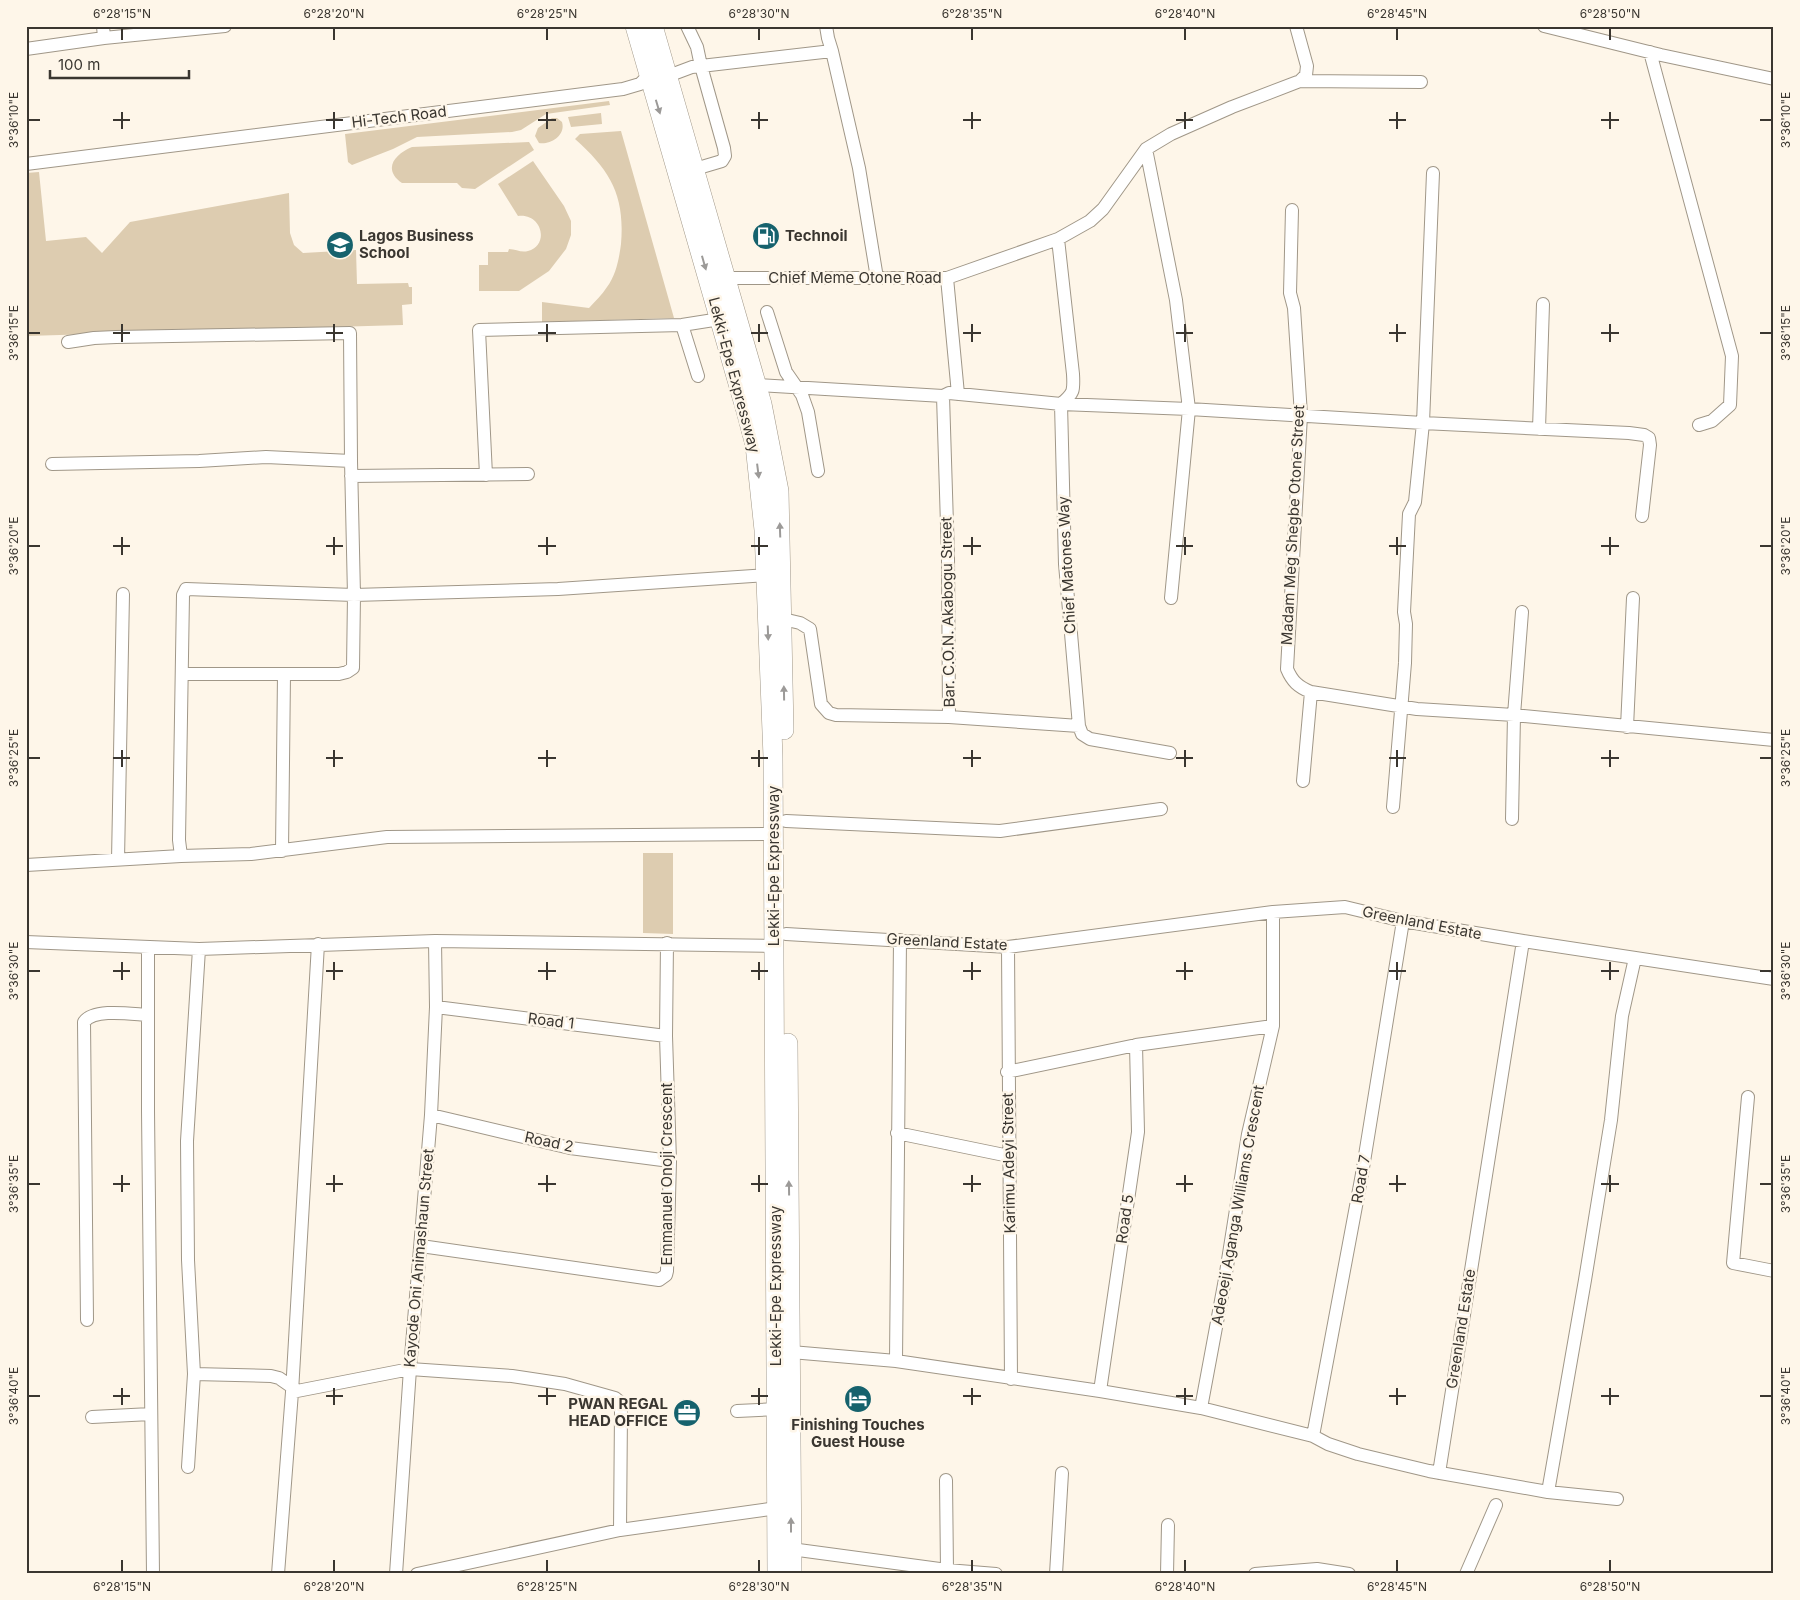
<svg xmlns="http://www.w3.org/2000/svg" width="1800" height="1600" font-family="Inter,sans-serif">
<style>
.green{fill:#ddccb0}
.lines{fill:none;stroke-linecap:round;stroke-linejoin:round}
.minor-casing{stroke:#a09788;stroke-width:14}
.highway-casing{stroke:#a09788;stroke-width:20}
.minor{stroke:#fff;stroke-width:12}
.highway{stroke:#fff;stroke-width:19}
.oneway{fill:#9c9a98}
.ticks{fill:none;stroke:#3a3630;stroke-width:2}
.labels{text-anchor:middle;stroke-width:5;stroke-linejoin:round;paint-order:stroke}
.street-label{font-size:15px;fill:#3a3630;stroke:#fef6e9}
.poi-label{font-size:15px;font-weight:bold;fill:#3a3630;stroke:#fef6e9;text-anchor:start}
.neatline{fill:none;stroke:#3a3630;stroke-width:2}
.ticks-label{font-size:12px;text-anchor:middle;fill:#3a3630}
</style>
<rect width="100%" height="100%" fill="#fef6e9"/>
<path class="green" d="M609,101L610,105L546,114L521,130L512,132L417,137L393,149L352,165L348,162L345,134Z
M601,113L602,124L571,127L568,117Z
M552,118H557L562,122C566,135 551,145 539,143L535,136L538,128Z
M621,131L674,318L542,322V302L589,308C595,301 602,295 607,287C616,275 619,259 621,244C625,196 611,171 575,139L580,134Z
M529,142L534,150L475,189L462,188L457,183H402C382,169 395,154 412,147Z
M533,161L564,206L571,221V235L566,249L549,271L519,291H479V265H488V252H508L509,249C516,249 521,253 528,251C550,245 542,213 518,216L498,184Z
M39,172L46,241L86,237L102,253L130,222L289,193L290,233L294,245L303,253L356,250L357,284L408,283L409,287H412V304L402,305L403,325L26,336V173Z
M643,853H673V934L643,933Z"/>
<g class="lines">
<g class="minor-casing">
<path id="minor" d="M103,26L104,38L225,26
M687,26L697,47L701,66L832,51L828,38L826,26
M1544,26L1661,55L1774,79
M26,49L104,38
M832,51L859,168L877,278
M1650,52L1732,356L1730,405L1712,421L1699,425
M668,76L692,67L701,66L724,148L725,156L722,161L695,169
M1300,81L1421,82
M1146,149L1176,300L1189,409L1171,598
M26,164L623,89L640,84L649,75
M1292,210L1290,293L1294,308L1301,415L1287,669C1292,681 1298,687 1311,692L1417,709L1514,715L1774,740
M1058,239L1073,374C1074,391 1074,393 1061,404L1065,564L1079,726
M726,278H947L1058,239L1090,221L1103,209L1146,149L1171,134L1232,107L1300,81L1306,75L1307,66L1296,26
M947,278L958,394
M767,312L786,372L802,395L808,412L818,471
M682,325L698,376
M68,342L94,338L116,337L350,333L351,461L354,595L353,668L347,672L339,674H183
M757,385L943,396L949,393L1061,404L1189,409L1423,423L1629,433L1644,435L1649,438L1650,445L1642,516
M943,396L948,557L949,717
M1539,429L1543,304
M52,464L199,461L266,457L351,461
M486,475L479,330L682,325L720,319
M351,476L528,474
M767,575L558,589L354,595L186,589L183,595L179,840L181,856L251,854L387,837L773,834
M783,619L800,623L810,629L821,704L829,713L836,715L949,717L1079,726L1082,734L1090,739L1170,753
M1627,727L1633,598
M1303,781L1311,692
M1393,807L1405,663L1406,624L1404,612L1409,514L1415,502L1423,423L1433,173
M1512,819L1514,715L1522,612
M786,821L1000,831L1161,809
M282,851L284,674
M118,860L123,594
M26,865L181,856
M786,934L1008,947L1273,912L1345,907L1403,921L1523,941L1439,1473
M1523,941L1774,979
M26,942L199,949L435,941L774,946
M148,947V1111L153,1574
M1008,947L1011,1379
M436,1007L666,1036
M1007,1072L1136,1045L1273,1026
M1748,1097L1733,1263L1774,1271
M431,1115L570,1148L670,1161
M897,1133L1009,1156
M421,1246L659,1280L666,1275L667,1271L670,1161L666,1036L667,943
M87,1320L84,1022C94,1008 131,1014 147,1015
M791,1352L896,1361L1100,1391L1201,1408L1313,1436L1328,1444L1358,1454L1429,1471L1548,1492L1617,1499
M896,1361L900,940
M194,1374L188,1260L187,1141L199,949
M1100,1391L1138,1132L1136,1045
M292,1392L318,944
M1201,1408L1225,1279L1248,1134L1273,1026V912
M737,1411L777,1409
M92,1417L151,1414
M1313,1436L1362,1174L1403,921
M188,1467L194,1374L271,1376L279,1378L292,1387
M946,1480L947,1570
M1548,1492L1585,1280L1611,1120L1622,1016L1635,958
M791,1549L947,1570L996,1574
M278,1574L292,1392L410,1369L512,1376L565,1384L615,1398L620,1402L621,1412L620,1530
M396,1574L410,1369L431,1115L436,1007L435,941
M417,1574L620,1530L777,1508
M1056,1574L1062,1473
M1167,1574L1168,1525
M1255,1574L1317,1569L1349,1574
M1466,1574L1496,1505"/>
</g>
<g class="highway-casing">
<path id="highway" d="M635,26L746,411L755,445L764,530L773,757L777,1574
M653,26L762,404L779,491L784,730
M788,1043L792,1574"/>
</g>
<use href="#minor" class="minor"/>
<use href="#highway" class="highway"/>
</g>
<defs><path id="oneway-solid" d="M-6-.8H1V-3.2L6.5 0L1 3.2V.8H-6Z" transform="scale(1.25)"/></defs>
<g class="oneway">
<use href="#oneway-solid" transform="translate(658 107) rotate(73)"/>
<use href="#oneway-solid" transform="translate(704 263) rotate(74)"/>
<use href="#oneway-solid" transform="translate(758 471) rotate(83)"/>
<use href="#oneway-solid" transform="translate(780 530) rotate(-92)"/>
<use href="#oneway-solid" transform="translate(768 633) rotate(88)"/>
<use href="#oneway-solid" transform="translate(784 693) rotate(-91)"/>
<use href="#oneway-solid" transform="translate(789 1188) rotate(-91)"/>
<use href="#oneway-solid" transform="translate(791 1525) rotate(-90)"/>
</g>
<path class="ticks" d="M122,28V40M334,28V40M547,28V40M759,28V40M972,28V40M1185,28V40M1397,28V40M1610,28V40M122,112V129M334,112V129M547,112V129M759,112V129M972,112V129M1185,112V129M1397,112V129M1610,112V129M28,120H40M113,120H130M326,120H343M538,120H556M751,120H768M963,120H981M1176,120H1193M1389,120H1406M1601,120H1619M1760,120H1772M122,324V342M334,324V342M547,324V342M759,324V342M972,324V342M1185,324V342M1397,324V342M1610,324V342M28,333H40M113,333H130M326,333H343M538,333H556M751,333H768M963,333H981M1176,333H1193M1389,333H1406M1601,333H1619M1760,333H1772M122,537V555M334,537V555M547,537V555M759,537V555M972,537V555M1185,537V555M1397,537V555M1610,537V555M28,546H40M113,546H130M326,546H343M538,546H556M751,546H768M963,546H981M1176,546H1193M1389,546H1406M1601,546H1619M1760,546H1772M122,750V767M334,750V767M547,750V767M759,750V767M972,750V767M1185,750V767M1397,750V767M1610,750V767M28,758H40M113,758H130M326,758H343M538,758H556M751,758H768M963,758H981M1176,758H1193M1389,758H1406M1601,758H1619M1760,758H1772M122,962V980M334,962V980M547,962V980M759,962V980M972,962V980M1185,962V980M1397,962V980M1610,962V980M28,971H40M113,971H130M326,971H343M538,971H556M751,971H768M963,971H981M1176,971H1193M1389,971H1406M1601,971H1619M1760,971H1772M122,1175V1192M334,1175V1192M547,1175V1192M759,1175V1192M972,1175V1192M1185,1175V1192M1397,1175V1192M1610,1175V1192M28,1184H40M113,1184H130M326,1184H343M538,1184H556M751,1184H768M963,1184H981M1176,1184H1193M1389,1184H1406M1601,1184H1619M1760,1184H1772M122,1388V1405M334,1388V1405M547,1388V1405M759,1388V1405M972,1388V1405M1185,1388V1405M1397,1388V1405M1610,1388V1405M28,1396H40M113,1396H130M326,1396H343M538,1396H556M751,1396H768M963,1396H981M1176,1396H1193M1389,1396H1406M1601,1396H1619M1760,1396H1772M122,1560V1572M334,1560V1572M547,1560V1572M759,1560V1572M972,1560V1572M1185,1560V1572M1397,1560V1572M1610,1560V1572"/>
<defs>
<g id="fuel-disc" transform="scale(1.4375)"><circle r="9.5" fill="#16626d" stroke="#fef6e9"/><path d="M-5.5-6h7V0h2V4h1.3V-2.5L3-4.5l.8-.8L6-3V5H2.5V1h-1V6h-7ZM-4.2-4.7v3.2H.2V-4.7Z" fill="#fff"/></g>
<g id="university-disc" transform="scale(1.4375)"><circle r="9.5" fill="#16626d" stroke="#fef6e9"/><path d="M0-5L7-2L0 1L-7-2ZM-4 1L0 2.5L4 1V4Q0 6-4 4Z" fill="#fff"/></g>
<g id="hotel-disc" transform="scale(1.4375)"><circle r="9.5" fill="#16626d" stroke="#fef6e9"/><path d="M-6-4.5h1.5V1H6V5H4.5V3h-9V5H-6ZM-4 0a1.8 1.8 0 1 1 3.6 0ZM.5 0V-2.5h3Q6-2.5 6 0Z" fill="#fff"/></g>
<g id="office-disc" transform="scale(1.4375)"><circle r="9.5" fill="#16626d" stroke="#fef6e9"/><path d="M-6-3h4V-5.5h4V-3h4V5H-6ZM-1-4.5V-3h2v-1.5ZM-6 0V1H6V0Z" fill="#fff"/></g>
</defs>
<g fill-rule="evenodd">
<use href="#fuel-disc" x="766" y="236"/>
<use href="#university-disc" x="340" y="245"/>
<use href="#hotel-disc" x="858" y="1399"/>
<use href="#office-disc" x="687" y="1413"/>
</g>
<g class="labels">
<g class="street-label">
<text transform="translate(399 117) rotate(-7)" y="5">Hi-Tech Road</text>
<text x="855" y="283">Chief Meme Otone Road</text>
<text transform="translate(734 375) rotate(75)" y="5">Lekki-Epe Expressway</text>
<text transform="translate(1293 525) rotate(-87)" y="5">Madam Meg Shegbe Otone Street</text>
<text transform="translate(1067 565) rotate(-93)" y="5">Chief Matones Way</text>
<text transform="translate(948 612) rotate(-91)" y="5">Bar. C.O.N. Akabogu Street</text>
<text transform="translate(774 866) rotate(-90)" y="5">Lekki-Epe Expressway</text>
<text transform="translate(1422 923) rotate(11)" y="5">Greenland Estate</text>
<text transform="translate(947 942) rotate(3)" y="5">Greenland Estate</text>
<text transform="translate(551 1021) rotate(7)" y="5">Road 1</text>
<text transform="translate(549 1142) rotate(12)" y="5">Road 2</text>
<text transform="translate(1009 1163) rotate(-91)" y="5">Karimu Adeyi Street</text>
<text transform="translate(667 1174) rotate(-90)" y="5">Emmanuel Onoji Crescent</text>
<text transform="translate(1361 1179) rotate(-80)" y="5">Road 7</text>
<text transform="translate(1238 1205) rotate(-80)" y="5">Adeoeji Aganga Williams Crescent</text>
<text transform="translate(1125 1219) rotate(-82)" y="5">Road 5</text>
<text transform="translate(419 1258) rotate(-85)" y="5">Kayode Oni Animashaun Street</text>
<text transform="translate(776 1286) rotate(-90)" y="5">Lekki-Epe Expressway</text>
<text transform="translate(1461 1329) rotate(-81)" y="5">Greenland Estate</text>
</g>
<g class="poi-label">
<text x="359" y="241">Lagos Business<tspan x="359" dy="17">School</tspan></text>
<text x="785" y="241">Technoil</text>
<text x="668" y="1409" text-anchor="end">PWAN REGAL<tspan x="668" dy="17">HEAD OFFICE</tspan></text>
<text x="858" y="1430" text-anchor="middle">Finishing Touches<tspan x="858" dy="17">Guest House</tspan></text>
</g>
</g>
<rect width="1800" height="1600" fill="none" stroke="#fef6e9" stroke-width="55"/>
<path d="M50 70v8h139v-8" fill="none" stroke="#3a3630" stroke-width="2.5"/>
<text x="58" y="70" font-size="15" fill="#3a3630" stroke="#fef6e9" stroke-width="4" paint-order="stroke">100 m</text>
<rect x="28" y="28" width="1744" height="1544" class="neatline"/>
<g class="ticks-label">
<text x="122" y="18">6°28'15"N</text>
<text x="334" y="18">6°28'20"N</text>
<text x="547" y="18">6°28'25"N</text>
<text x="759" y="18">6°28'30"N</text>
<text x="972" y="18">6°28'35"N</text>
<text x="1185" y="18">6°28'40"N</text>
<text x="1397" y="18">6°28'45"N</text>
<text x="1610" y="18">6°28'50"N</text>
<text transform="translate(1786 120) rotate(-90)" y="4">3°36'10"E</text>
<text transform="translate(14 120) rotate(-90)" y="4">3°36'10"E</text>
<text transform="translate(1786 333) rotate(-90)" y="4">3°36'15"E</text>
<text transform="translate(14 333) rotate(-90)" y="4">3°36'15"E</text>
<text transform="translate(1786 546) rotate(-90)" y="4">3°36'20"E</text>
<text transform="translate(14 546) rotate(-90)" y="4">3°36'20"E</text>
<text transform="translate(1786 758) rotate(-90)" y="4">3°36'25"E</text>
<text transform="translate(14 758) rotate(-90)" y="4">3°36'25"E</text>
<text transform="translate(1786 971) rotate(-90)" y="4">3°36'30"E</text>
<text transform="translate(14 971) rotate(-90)" y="4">3°36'30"E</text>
<text transform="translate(14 1184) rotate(-90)" y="4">3°36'35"E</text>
<text transform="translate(1786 1184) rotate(-90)" y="4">3°36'35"E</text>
<text transform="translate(14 1396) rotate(-90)" y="4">3°36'40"E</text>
<text transform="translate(1786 1396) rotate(-90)" y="4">3°36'40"E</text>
<text x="122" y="1591">6°28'15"N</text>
<text x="334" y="1591">6°28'20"N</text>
<text x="547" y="1591">6°28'25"N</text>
<text x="759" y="1591">6°28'30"N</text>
<text x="972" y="1591">6°28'35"N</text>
<text x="1185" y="1591">6°28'40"N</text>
<text x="1397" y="1591">6°28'45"N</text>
<text x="1610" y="1591">6°28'50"N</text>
</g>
</svg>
